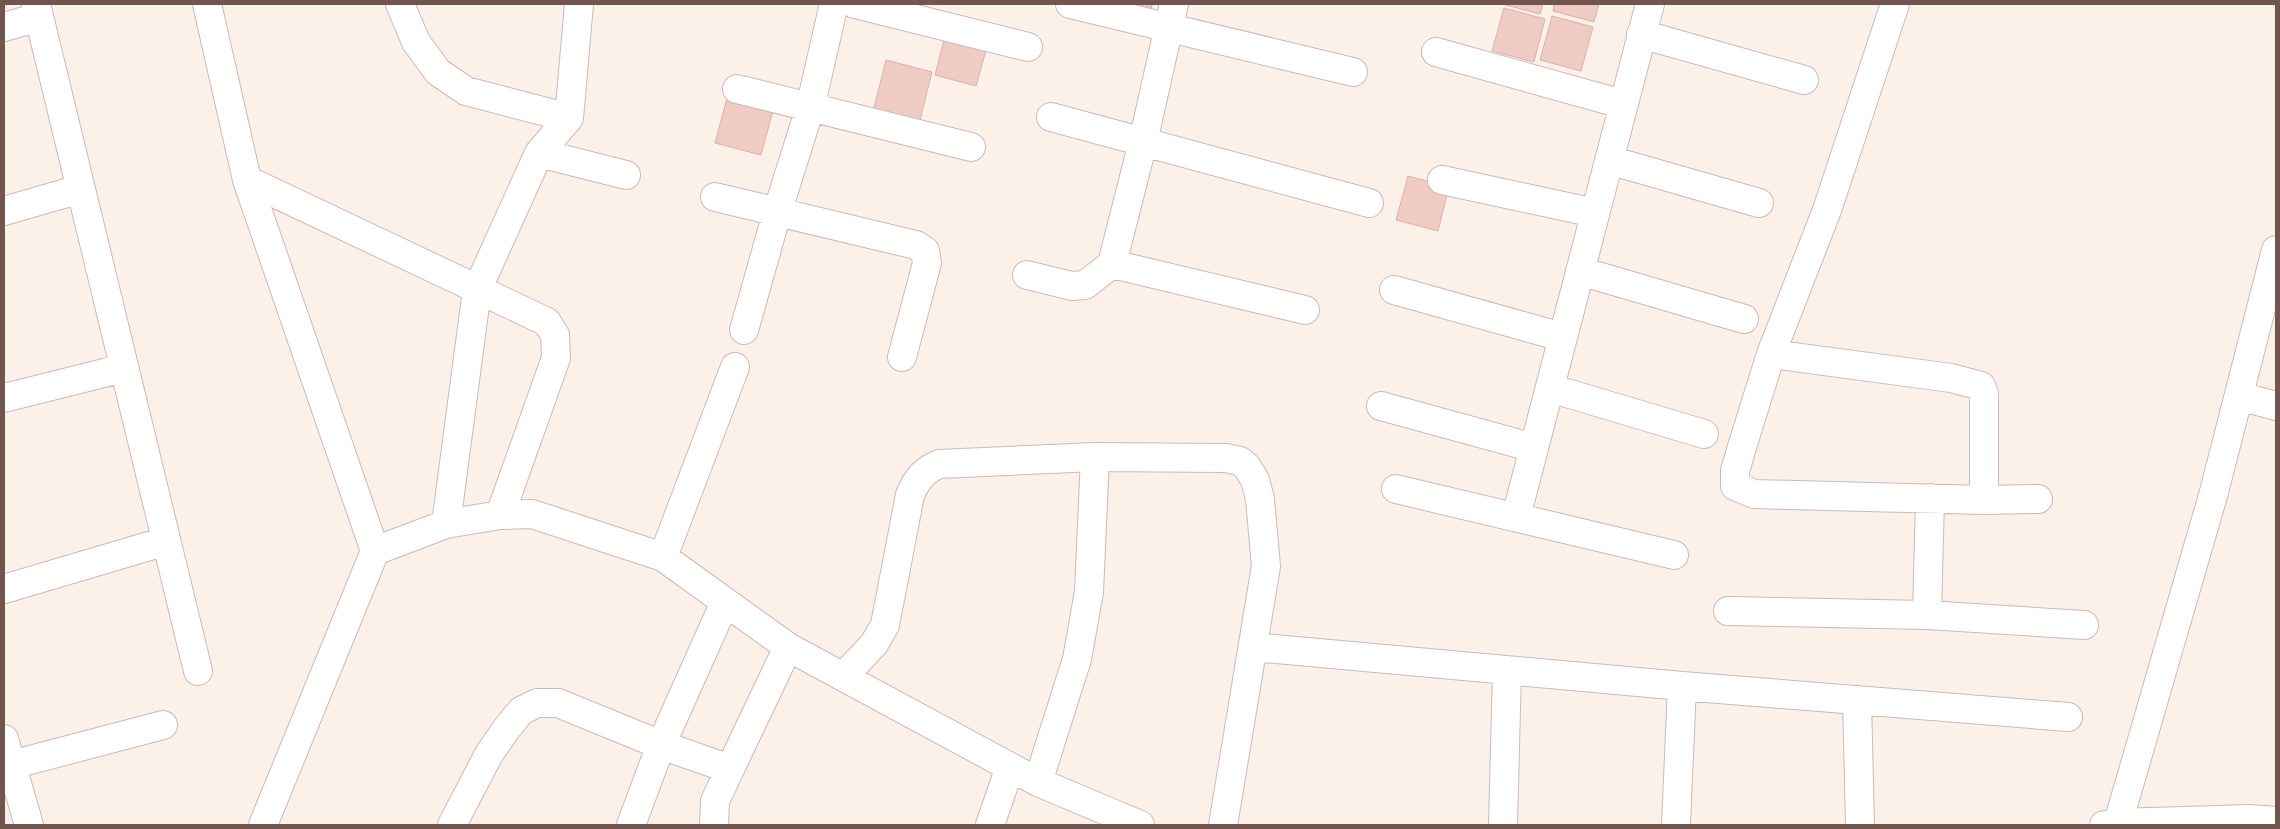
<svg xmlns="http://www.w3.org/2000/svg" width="2280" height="829" font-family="Arial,sans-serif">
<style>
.building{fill:#eeccc3;stroke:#dfb1a5}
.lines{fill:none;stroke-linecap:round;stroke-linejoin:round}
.minor-casing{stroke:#ceb9b3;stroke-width:30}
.minor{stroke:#fff;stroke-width:28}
</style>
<rect width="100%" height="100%" fill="#fbf1e9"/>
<path class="building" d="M1112,4H1152L1150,14Z
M1502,4H1543L1540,14Z
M1554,4H1599L1594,22L1553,11Z
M1504,8L1545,19L1534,62L1492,51Z
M1552,16L1593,27L1581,71L1540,60Z
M946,32L988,43L976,86L935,75Z
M886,60L932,72L919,124L873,112Z
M729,91L775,103L761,155L715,143Z
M1408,176L1449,187L1438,231L1396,220Z"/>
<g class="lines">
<g class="minor-casing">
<path id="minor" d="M36,4L198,671
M207,4L247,180L547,322L555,335L556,358L500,515
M400,4L416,42L438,72L466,91L569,118
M855,4L1028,47
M1070,4L1353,72
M1895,4L1827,210L1771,354L1742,447L1735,471V486L1754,494L1984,500L2038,499
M4,27L39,17
M1641,34L1804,80
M1436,52L1622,104
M737,89L971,147
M1051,117L1369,203
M539,153L626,175
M1609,160L1759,203
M247,180L375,551
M1442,180L1595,213
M715,197L916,245L925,251L927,263L902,357
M4,211L80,189
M1112,264L1305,310
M1580,271L1744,319
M1027,275L1072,286L1085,285L1112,264L1143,142L1174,4
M1394,290L1562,337
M744,330L777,213L810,108L834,4
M1771,354L1951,378L1981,386L1984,394V500
M1550,388L1704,434
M2239,396L2276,406
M4,398L124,368
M1381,406L1534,448
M1396,489L1674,555
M1516,517L1650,4
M446,524L477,290L539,153L569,118L579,4
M663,557L735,367
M4,589L166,541
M1728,611L1927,615L2084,625
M1927,615L1930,498
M1254,647L1682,686L2068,717
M844,676L874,644L885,625L910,495C917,479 923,471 939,464L1095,457
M1857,700L1860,825
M4,739L29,825
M11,765L163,725
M1038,782L1077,659L1089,592L1095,457L1226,458L1240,461L1247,467L1255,480L1260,499L1266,566L1223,825
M2118,823L2249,819L2276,821
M263,825L375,551L446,524L500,515L532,514L663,557L788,647L1038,782L1140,825
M452,825L489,754L507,728L521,711L537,703H558L661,745L730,769L788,647
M631,825L661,745L725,602
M714,825L715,801L730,769
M990,825L1010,767
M1503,825L1507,670
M1676,825L1682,686
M2104,825L2118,823L2214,492L2276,250"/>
</g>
<use href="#minor" class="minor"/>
</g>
<rect width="2280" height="829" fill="none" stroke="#73554f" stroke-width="10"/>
</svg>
